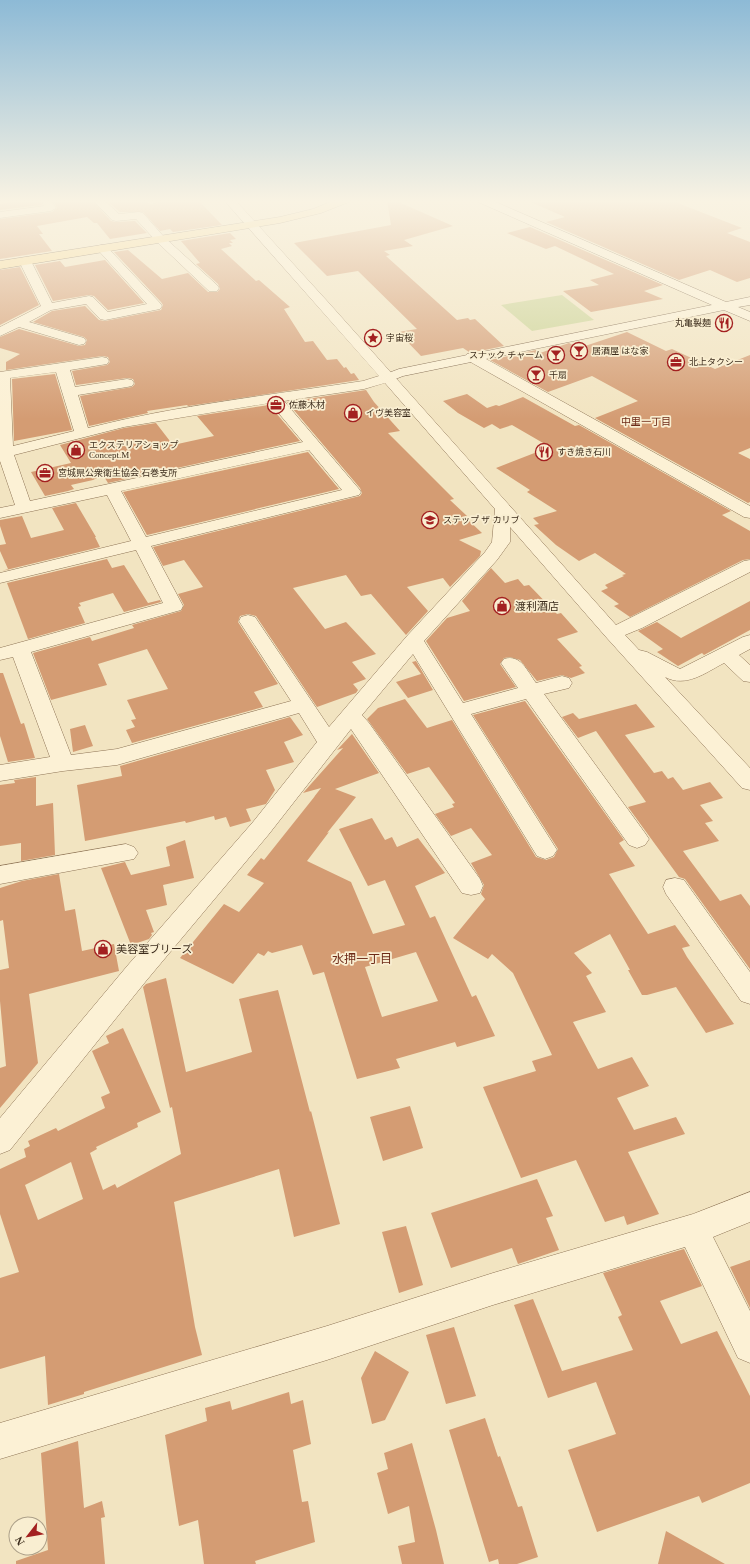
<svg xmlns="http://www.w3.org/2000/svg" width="750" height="1564" font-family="'Times New Roman','Noto Sans JP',serif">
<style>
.green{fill:#cad293}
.building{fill:#d49c73;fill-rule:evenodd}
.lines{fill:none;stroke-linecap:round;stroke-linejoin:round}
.street-casing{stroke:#8e7456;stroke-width:1}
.secondary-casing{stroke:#6f553a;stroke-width:1}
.primary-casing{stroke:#5b422b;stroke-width:1}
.street{fill:#fcf1d5;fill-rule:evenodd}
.secondary{fill:#fcf1d5;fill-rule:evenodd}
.primary{fill:#f9db95;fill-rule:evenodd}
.labels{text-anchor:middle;stroke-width:3.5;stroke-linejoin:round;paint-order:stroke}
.far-poi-label{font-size:9px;fill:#3c2c1c;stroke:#f9eed1;text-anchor:start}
.far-neighbourhood-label{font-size:10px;fill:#6d2a17;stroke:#f9eed1}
.poi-label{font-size:11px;fill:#3c2c1c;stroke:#f9eed1;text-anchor:start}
.neighbourhood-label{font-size:12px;fill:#6d2a17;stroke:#f9eed1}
</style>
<rect width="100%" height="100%" fill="#f2e4c1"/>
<path class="green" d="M562,295L594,320L532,331L501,305Z"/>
<path class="building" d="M26,200H40L42,205L0,210V204Z
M53,200H92L111,221L116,222L135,221L147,233L110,239L97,223H94L87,217L37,226L43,234H39L52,251L0,259V219L52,212L57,208Z
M106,200H145L147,204L151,205L159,203L161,200H196L199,201L222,225L173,232L170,229L160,231L143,212H120Z
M387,200H394L453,226L404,240L413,246L384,251L390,255L386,256L457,320L468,318L470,320L475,319L504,346L475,352H469L463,348L421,356L398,332L417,329L358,271L327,276L294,243L391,225Z
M526,200H670L742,228L727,233L750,242V278L737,282L710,270L679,280L546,222L565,217Z
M530,227L663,285L644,291L663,299L591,312L563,291L599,285L590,280L614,274L555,246L546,249L507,233Z
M230,233L236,239L230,240L233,243H229L232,246L221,249L256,281L259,280L290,307L284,309L305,342L313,341L327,360L337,359L344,368L346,367L351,374L354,373L359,380L188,406L187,405L147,411L148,413L89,426L80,396L132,387L135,384L133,379L127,378L76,385L72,371L107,365L110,362L108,357L102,356L6,370V362L20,354L0,348V337L19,329L79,346L85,345L87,340L84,337L33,322L52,311L85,306L99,320L105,321L161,310L163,305L161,302L114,252L128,250L162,279L188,273L208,292H217L220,289L218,284L196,264L200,263L181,241Z
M105,260L144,303L108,310L94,296L89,295L53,301L35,265L60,261L65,267Z
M20,267L39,305L0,325V270Z
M627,332L666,351L672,349L715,369L750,355V448L738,453L750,459V502L748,503L595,418L638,401L592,376L548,392L490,360L536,350L540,353L569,343L579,348Z
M55,374L72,430L14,441L12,379Z
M366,390L374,402L400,431L388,433L454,499L450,500L467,516L465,517L482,533L459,540L481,551L480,556L450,587L443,578L407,587L428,611L406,635L371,594L361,596L346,575L293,588L325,629L346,622L376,654L352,662L366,679L353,684L358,690L356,693L317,707L256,616L248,614L240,616L238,622L278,684L254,692L263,707L132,743L126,730L135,727L131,720L136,719L127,700L168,689L147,649L98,664L107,685L51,700L33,653L90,637L92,641L134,628L132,625L181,611L184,605L178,594L203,587L184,560L163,566L153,547L360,496L362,493L360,488L287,402Z
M467,394L487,408L496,405L499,406L523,397L575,426L579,425L731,511L722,515L750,531V559L743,560L630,617L614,606L619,604L601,591L608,588L605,585L624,576L622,575L626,574L595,553L579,561L556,545L534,525L539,524L533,518L557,511L527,492L530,490L496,468L550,447L512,425L500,429L492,424L484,428L458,413L443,401Z
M269,405L300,441L108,483L103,475L93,480L71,485L74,489L68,491L45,496L31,472L71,463L60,445L124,428L156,423L173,445L214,436L197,416Z
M308,452L339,489L147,535L123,492Z
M76,503L96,537H95L100,547L2,571L8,569L0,551V545L6,544L0,526V520L22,516L31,538L64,530L52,508Z
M107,559L112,568L124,565L148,603L160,600L161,602L124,612L113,593L79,603L81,606L78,607L85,623L28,639L7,583Z
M491,568L505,583L518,579L524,586L529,585L557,614L561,613L578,632L557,639L582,666L579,667L585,673L571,678L562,675L537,681L520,660L510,657L504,658L500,664L516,687L464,701L426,641L447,618L470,611L462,601Z
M750,601V630L704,655L702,653L678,666L657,652L663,649L638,631L657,622L681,638Z
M416,661L433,690L408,698L396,682L421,674L412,662Z
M0,673H3L21,724L24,723L35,758L8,762L0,736Z
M405,699L427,728L452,720L536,857L546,860L554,857L558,849L473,715L525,701L624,840L619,843L635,866L609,874L648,934L675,925L690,946L682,948L687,957L734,1024L706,1033L676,987L647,995H642L628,970H630L610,934L574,953L592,973L586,976L606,1012L573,1022L598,1069L632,1057L649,1086L617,1098L634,1130L676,1117L685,1134L628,1152L659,1214L627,1225L624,1216L605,1222L576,1160L521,1178L483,1087L536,1071L532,1061L552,1055L513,973L492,954L488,959L453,938L485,899L481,894L484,885L471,863L492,855L471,828L451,836L435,814L454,807L452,804L455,803L429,767L407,774L367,719L378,708Z
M636,704L655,727L625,735L654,773L662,771L668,779L673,777L683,790L710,782L723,798L700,805L713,821L705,823L719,841L683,851L720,901L741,894L750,906V969L685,879L679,877L628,807L646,802L596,731L578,738L562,717L573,713L579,719Z
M290,717L303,735L284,742L294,762L266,770L275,790L266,804L246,809L251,821L230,827L226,817L215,820L214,816L186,823L185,821L85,841L77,785L122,776L120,766Z
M85,725L93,746L73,752L70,729Z
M352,734L379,773L335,789L356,797L327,833L329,832L307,861L351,882L373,934L405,925L385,880L368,886L339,829L372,818L385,840L392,837L397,847L418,838L445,873L415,886L430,918L435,916L472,997L476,995L495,1036L457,1047L455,1042L396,1059L400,1068L357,1079L324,972L313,975L302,945L272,953L268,951L264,956L258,953L233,984L180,958L224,904L239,912L264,883L247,875L261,858L264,860L315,796L314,797L321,788L303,793L343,748L337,750ZM416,952L438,1001L382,1017L365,967Z
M36,777V806L53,803L55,855L21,861V843L0,846V785L15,783L14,780Z
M185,840L194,878L163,885L167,905L146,910L154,932L151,933L152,935L149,939L131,945L101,868L125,862L131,875L170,866L166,847Z
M59,874L65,911L75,909L82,951L114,944L119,971L29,994L38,1063L0,1108V1068L6,1066L0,1001V970L9,968L3,920L0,921V888L22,881Z
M166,978L186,1072L252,1052L239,999L278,990L310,1112L311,1111L340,1224L294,1237L279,1169L174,1202L195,1327L202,1355L84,1392V1394L48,1405L45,1356L0,1369V1278L19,1272L0,1214V1169L26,1157L24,1149L30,1146L28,1141L56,1128L58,1131L105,1108L101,1097L110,1093L92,1051L109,1043L106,1036L123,1028L161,1112L137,1123L138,1127L96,1147L97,1149L90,1153L103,1190L115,1184L117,1188L181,1154L172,1107L170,1108L143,987L146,984ZM71,1162L83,1199L38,1220L25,1185Z
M410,1106L423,1148L383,1161L370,1117Z
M537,1179L553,1216L546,1218L559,1250L518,1264L512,1248L451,1268L431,1213Z
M406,1226L423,1285L399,1293L382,1232Z
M684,1249L702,1286L660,1301L681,1344L717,1331L750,1396V1483L702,1503L699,1496L597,1532L568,1450L616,1434L596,1382L548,1398L514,1305L533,1299L562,1371L633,1350L618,1317L622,1315L603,1273Z
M750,1260V1308L730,1267Z
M454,1327L476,1396L446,1404L426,1335Z
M375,1351L409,1372L385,1420L372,1424L361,1378Z
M289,1392L291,1404L303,1400L311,1444L293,1450L302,1502L308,1501L315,1542L255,1561L256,1564H204L198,1520L179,1526L165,1435L207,1421L205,1408L230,1401L232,1410Z
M485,1418L498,1457L500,1456L518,1507L522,1506L538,1557L517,1564H499L498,1559L489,1562L449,1430Z
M78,1441L84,1508L102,1501L105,1517L101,1518L105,1564H16V1561L48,1550L41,1453Z
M412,1443L436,1530L444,1564H402L398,1546L415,1542L409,1506L388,1514L377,1473L388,1469L384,1453Z
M666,1531L725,1564H658Z"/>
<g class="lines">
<g class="street-casing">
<path id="street" d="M41,200H51L56,208L51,211L0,218V212L44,206Z
M93,200H104L119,214L139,212L143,213L164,237L217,285L219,288L217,291H209L156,241L136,219L116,221L112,220Z
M146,200H160L159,202L151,204L147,203Z
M224,200H235L328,302L616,625L744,561L750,560V572L642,628L625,635L639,650L647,652L680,669L743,637L750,635V649L739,655L750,665V682L743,681L724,663C705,673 686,688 665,677L750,768V790L742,788L606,637L510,527V542L497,560L424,641L463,703L518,688L501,663L504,659C521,654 527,671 536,683L562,676L569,678L572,683L569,688L544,694L645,833L649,839L645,845L637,848L629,845L526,699L471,714L557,850L553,856L545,859L537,856L413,654L362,715L369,723L480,879L483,886L480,893L471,895L462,893L351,729L269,834L146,981L10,1150L0,1154V1118L128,965L253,822L317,742L299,713L117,765L63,771L0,781V765L50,757L13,657L0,660V648L163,603L136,550L0,583V573L131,541L107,495L0,518V508L15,505L0,461V372L102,357L107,358L109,361L107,364L70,370L75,387L127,379L132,380L134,383L132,386L127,387L78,395L88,428C178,405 271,395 363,381L379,376ZM56,372L74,431L13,446L10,378ZM385,383L495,509L492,542L485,552L407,636L329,727L255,617L248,615L241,617L239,621L291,701L117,749L71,755L31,652L181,610L183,606L151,546L359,495L361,492L359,489L284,401L364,389ZM270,403L303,442L30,501L14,455L124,427ZM309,450L342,490L146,537L121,491Z
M102,245L106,246L160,303L162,306L160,309L105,320L100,319L86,304L51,310L29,322L84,338L86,341L84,344L79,345L19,327L0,336V327L41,306L19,261L21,259H29L31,261L52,303L89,296L93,297L108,312L147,304L98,250L96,248L98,246Z
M472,353L477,354L750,506V518L744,517L467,360L465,357L467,354Z
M126,844L134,847L138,853L134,859L0,884V866Z
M675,878L684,880L750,972V1004L741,1001L666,894L663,887L666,880Z
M750,1192V1222L713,1237L750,1311V1363L738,1358L685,1247L493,1305L327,1360L0,1459V1423L327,1326L493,1273L693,1214Z"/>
</g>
<g class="secondary-casing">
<path id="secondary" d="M477,200H491L726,302L750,297V305L738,307L750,312V321L724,310L403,376L388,382L383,381L381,378L383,375L399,369L712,305L478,202Z"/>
</g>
<g class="primary-casing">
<path id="primary" d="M335,200H350L349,202L321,213L280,223L0,269V261L280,217L313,209Z"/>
</g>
<use href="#street" class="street"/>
<use href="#secondary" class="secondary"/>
<use href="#primary" class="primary"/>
</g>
<linearGradient id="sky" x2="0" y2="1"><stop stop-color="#8dbad6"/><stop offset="0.48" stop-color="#f9f3e3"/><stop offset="1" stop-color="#f9f3e3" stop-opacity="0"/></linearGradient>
<rect width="750" height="419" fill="url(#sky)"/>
<defs>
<g id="restaurant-ring" transform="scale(0.9)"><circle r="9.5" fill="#f9eed1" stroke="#a32020" stroke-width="1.5"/><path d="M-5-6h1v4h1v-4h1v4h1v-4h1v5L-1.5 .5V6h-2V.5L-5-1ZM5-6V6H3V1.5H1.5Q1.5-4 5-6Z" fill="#a32020"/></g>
<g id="sight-ring" transform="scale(0.9)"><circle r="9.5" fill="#f9eed1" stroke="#a32020" stroke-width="1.5"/><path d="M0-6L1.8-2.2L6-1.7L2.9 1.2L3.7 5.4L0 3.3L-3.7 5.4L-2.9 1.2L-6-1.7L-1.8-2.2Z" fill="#a32020"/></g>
<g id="bar-ring" transform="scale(0.9)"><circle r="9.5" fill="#f9eed1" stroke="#a32020" stroke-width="1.5"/><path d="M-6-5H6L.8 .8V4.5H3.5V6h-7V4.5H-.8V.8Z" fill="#a32020"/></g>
<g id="office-ring" transform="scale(0.9)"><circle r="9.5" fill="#f9eed1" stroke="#a32020" stroke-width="1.5"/><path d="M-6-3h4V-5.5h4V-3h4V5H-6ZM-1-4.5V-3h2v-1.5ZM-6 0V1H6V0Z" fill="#a32020"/></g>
<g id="shop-ring" transform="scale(0.9)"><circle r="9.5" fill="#f9eed1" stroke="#a32020" stroke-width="1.5"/><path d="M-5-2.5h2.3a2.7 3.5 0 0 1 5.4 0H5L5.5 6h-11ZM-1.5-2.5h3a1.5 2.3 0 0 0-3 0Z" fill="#a32020"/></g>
<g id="school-ring" transform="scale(0.9)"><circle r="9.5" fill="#f9eed1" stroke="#a32020" stroke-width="1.5"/><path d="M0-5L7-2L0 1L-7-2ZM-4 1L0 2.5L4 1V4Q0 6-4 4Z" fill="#a32020"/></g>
</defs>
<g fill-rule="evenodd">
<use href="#restaurant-ring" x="724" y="323"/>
<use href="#sight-ring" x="373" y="338"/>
<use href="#bar-ring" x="579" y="351"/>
<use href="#bar-ring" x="556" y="355"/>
<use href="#office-ring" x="676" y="362"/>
<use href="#bar-ring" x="536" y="375"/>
<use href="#office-ring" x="276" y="405"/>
<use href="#shop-ring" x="353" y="413"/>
<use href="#shop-ring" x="76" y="450"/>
<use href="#restaurant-ring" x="544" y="452"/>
<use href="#office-ring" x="45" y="473"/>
<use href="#school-ring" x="430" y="520"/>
<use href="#shop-ring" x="502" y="606"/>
<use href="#shop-ring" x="103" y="949"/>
</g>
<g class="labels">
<g class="far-poi-label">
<text x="711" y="326" text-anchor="end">丸亀製麺</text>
<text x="386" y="341">宇宙桜</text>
<text x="592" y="354">居酒屋 はな家</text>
<text x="543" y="358" text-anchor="end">スナック チャーム</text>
<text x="689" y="365">北上タクシー</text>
<text x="549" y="378">千扇</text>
<text x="289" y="408">佐藤木材</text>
<text x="366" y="416">イヴ美容室</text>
<text x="89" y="448">エクステリアショップ<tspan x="89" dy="10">Concept.M</tspan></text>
<text x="557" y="455">すき焼き石川</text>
<text x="58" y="476">宮城県公衆衛生協会 石巻支所</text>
<text x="443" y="523">ステップ ザ カリブ</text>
</g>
<g class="far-neighbourhood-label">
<text x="646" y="425">中里一丁目</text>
</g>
<g class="poi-label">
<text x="515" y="610">渡利酒店</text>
<text x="116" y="953">美容室ブリーズ</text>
</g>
<g class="neighbourhood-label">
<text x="362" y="963">水押一丁目</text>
</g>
</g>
<g transform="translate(28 1536) rotate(239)"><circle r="19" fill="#f9eed1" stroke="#ada089"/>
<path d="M0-3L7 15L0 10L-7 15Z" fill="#a32020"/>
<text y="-6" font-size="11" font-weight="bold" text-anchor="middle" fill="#3c2c1c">N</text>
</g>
</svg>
